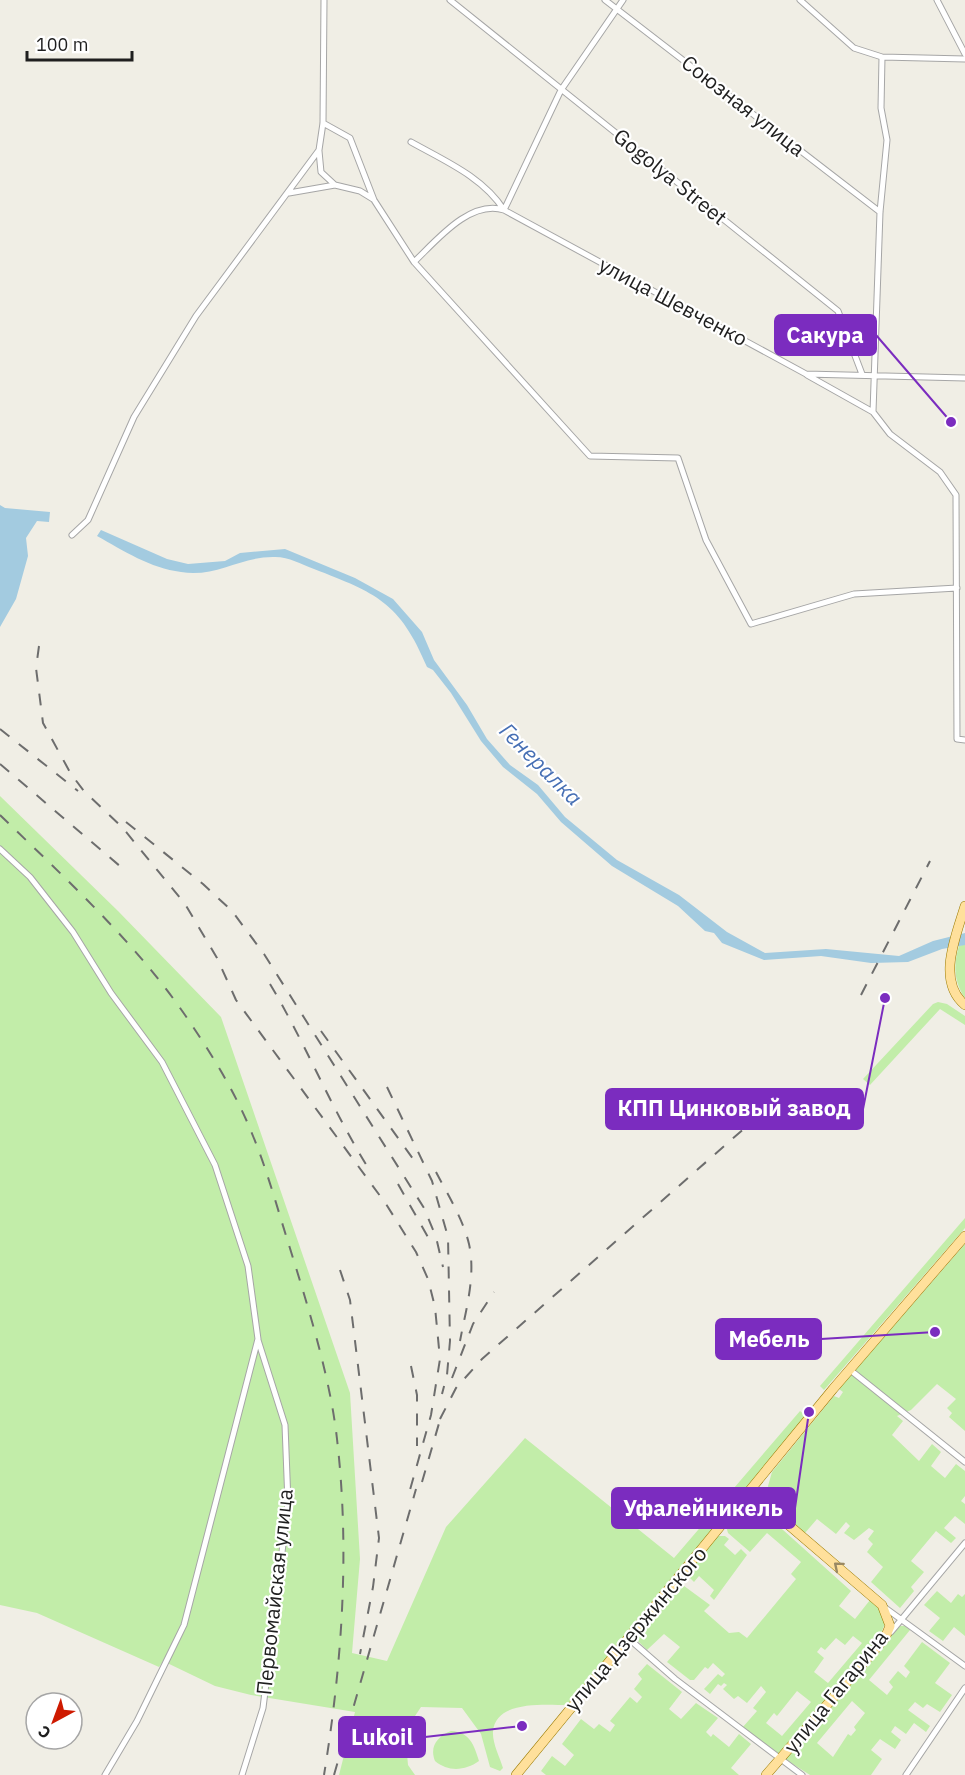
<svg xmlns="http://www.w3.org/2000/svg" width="965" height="1775" font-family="'IBM Plex Sans',sans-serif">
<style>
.grass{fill:#c2eda9;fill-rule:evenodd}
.water{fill:#a3cbe0}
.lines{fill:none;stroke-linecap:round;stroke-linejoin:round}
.street-casing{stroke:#a6a6a6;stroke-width:7}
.primary-casing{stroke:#9a7a00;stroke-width:10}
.street{stroke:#fff;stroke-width:5}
.primary{stroke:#ffe09b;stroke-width:9}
.rail{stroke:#6d6d6d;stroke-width:2;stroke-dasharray:12 12;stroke-linecap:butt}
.oneway{stroke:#9a8963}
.labels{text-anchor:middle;stroke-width:4.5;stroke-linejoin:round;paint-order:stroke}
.street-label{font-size:21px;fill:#1f1f1f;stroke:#fff}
.water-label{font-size:22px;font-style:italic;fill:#466fb4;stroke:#fff}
.leader{fill:none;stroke:#7b2cbf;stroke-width:2}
.callout-dot{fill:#7b2cbf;stroke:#fff;stroke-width:2}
.callout{fill:#7b2cbf;stroke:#7b2cbf;stroke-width:2}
.callout-label{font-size:22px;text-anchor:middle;font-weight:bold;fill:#fff}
</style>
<rect width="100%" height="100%" fill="#f0eee5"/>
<path class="grass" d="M0,796L118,911L221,1017L350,1393L360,1559L352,1653L387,1661L446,1527L525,1438L674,1558L800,1411L806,1416L679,1573L567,1705C545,1705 496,1700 493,1731C492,1743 500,1758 503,1768L500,1771L490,1767L481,1734L462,1708L421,1707L405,1731L408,1765L415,1775H339L355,1712L251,1695L215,1686L163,1661L159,1667L37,1613L0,1605Z
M965,944V998C954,982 953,965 959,946Z
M938,1002L947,1004L965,1016V1025L940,1009L870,1085L863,1079L933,1004Z
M965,1218V1228L824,1390L820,1386Z
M965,1244V1431L949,1417L952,1413L947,1408L956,1399L937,1384L911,1410L897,1416L903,1421L892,1435L919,1461L932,1444L941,1452L931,1466L945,1478L956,1464L965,1471V1496L961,1501L965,1504V1524L955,1516L944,1528L956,1538L951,1543L936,1531L911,1561L924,1572L911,1587L914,1591L900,1608L871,1582L883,1567L867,1552L873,1544L868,1539L874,1531L869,1528L854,1540L844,1533L850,1526L846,1522L836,1534L817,1519L805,1533L773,1506L768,1486L772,1472L834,1396L839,1398L843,1392L839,1389Z
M753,1503L851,1591L839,1606L855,1619L870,1600L879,1608L885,1623L879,1639L778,1755L742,1728L757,1711L753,1708L766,1692L761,1686L747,1703L738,1696L734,1699L723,1689L727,1685L724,1683L721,1686L718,1684L710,1694L704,1689L718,1674L722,1677L725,1674L713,1663L708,1669L705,1667L694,1680H690L667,1662L680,1647L664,1634L647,1650L637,1640V1634L680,1583L710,1605L704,1611L729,1633L739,1632L747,1638L796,1579L791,1574L801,1562L767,1533L750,1552L728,1533L726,1526L744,1504ZM853,1636L862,1643L828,1683L814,1672L824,1658L817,1652L821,1647L825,1650L836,1638L845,1645ZM797,1691L811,1702L782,1736L766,1723L774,1713L777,1716Z
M717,1536H725L729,1539L724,1545L735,1555L741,1549L747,1555L714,1600L710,1596L714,1590L699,1576L694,1582L690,1578L691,1569Z
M937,1591L951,1603L958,1594L962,1597L965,1594V1636L954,1627L943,1641L929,1631L940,1618L924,1605Z
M899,1626H905L910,1630L869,1680L887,1695L893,1687L889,1682L898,1671L906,1678L910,1672L904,1666L922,1642L950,1663L935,1683L952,1695L940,1712L927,1704L923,1708L915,1702L908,1710L930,1726L926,1732L914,1723L906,1734L895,1726L891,1732L901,1740L895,1749L880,1739L871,1750L882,1759L871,1775H810L785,1759ZM852,1701L865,1713L854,1727L856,1730L851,1736L848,1734L833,1757L817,1743Z
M647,1664L682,1692L669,1709L681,1719L696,1703L718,1718L706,1732L711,1737L713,1734L729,1747L739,1734L751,1744L731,1768L739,1775H546L541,1771L552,1756L565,1766L574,1755L562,1744L581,1719L594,1729L599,1724L610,1732L615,1725L610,1721L630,1697L637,1703L642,1697L634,1689L642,1679L638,1674Z
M451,1731C470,1732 474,1745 479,1761C465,1771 448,1772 435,1761C429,1746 438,1736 451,1731Z"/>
<path class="water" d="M0,505L5,508L50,512L49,522L37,521L26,538L28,556L16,599L0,627Z
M101,530L167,559L188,564L225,561L240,553L285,549L355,578L393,599L422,632L434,660L467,705L487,739L510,765L538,785L565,817L617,860L679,895L727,932L765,953L826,949L899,956L933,941L965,933V945L942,949L908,962L871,963L821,956L764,960L722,943L714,933L705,931L678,906L612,866L561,822L537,794L503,767L481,741L451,693L433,670L427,667C400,602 376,593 314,569C300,564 290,557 275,557C241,556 216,578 181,572C150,568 124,551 97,536Z"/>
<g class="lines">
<g class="street-casing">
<path id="street" d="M450,0L838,311L862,374
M605,0L880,212
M800,0L854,48L882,57L965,59
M937,0L965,54
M882,57L881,108L887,140L880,212L873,412L890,434L940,472L956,495L957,739L965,740
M323,123L350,138L374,200L414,262L590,456L678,458L706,540L751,624L854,594L957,588
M411,142C445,161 483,177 504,210L806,374L965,378
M319,151L321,172L335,185L360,191L373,199
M289,193L335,185
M504,210L561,90L623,0
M414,262C436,241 470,199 504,210
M807,375L873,412
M72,535L88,520L134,417L196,316L319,150L323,123L324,0
M0,849L30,877L73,932L111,993L162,1062L215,1165L248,1266L258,1339L184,1625L137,1721L105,1775
M849,1369L965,1462
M884,1607L965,1666
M891,1632L965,1543
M628,1638L675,1679L802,1775
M242,1775L263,1708L288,1503L285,1425L258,1340
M906,1775L965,1688"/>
</g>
<g class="primary-casing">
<path id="primary" d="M965,906C956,936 936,981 965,1005
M749,1491L882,1605L890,1626L885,1638L766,1775
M516,1775L833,1389L965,1236"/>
</g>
<use href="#street" class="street"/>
<use href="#primary" class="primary"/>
<path class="rail" d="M39,646L36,668L43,723L71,774L84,791L122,827L185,904L217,958L236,1000L386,1204L416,1252L428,1279L435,1307L440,1359L431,1415L408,1497
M0,729L78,791
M0,764L121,867
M0,815C64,877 134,941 185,1015C211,1053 236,1093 253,1136C267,1170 277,1207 288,1242C307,1303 330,1376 337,1439C350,1551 342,1664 324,1775
M126,822L203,884L232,911L264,954L424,1208L436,1237L443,1267
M270,984C307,1046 333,1113 372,1174
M861,995L930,861
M321,1031L416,1163
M387,1087L432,1181L448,1237L450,1341L447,1375L442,1394
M436,1172C448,1195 463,1219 469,1244C476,1276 466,1309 460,1341
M398,1184L429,1239
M340,1270L350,1300L379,1538L373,1587L360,1654
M411,1366L417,1395V1446
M452,1378L473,1324L494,1292
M440,1419L456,1388L482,1359L780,1097
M422,1482L442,1413
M334,1775L416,1489"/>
</g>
<defs><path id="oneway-chevron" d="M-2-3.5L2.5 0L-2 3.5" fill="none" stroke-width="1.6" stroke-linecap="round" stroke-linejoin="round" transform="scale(1.5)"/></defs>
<use class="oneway" href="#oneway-chevron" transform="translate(838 1566) rotate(-140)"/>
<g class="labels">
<g class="street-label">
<text transform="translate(743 106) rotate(38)" y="7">Союзная улица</text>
<text transform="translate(670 177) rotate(39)" y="7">Gogolya Street</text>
<text transform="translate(673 302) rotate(28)" y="7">улица Шевченко</text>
<text transform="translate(275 1592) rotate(-84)" y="7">Первомайская улица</text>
<text transform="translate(636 1629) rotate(-50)" y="7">улица Дзержинского</text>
<text transform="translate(836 1692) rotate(-51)" y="7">улица Гагарина</text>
</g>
<g class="water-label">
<text transform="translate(541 764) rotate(45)" y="8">Генералка</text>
</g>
</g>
<path class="leader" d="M951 422L876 335M885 998L863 1109M935 1332L821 1339M809 1412L795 1508M522 1726L425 1737"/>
<g class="callout-dot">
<circle cx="951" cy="422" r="6"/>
<circle cx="885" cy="998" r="6"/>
<circle cx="935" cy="1332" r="6"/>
<circle cx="809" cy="1412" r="6"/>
<circle cx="522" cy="1726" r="6"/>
</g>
<g class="callout">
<rect x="775" y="315" width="101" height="40" rx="6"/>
<rect x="606" y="1089" width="257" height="40" rx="6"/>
<rect x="716" y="1319" width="105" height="40" rx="6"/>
<rect x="612" y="1488" width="183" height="40" rx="6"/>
<rect x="339" y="1717" width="86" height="40" rx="6"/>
</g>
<g class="callout-label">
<text x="825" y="343">Сакура</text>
<text x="734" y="1116">КПП Цинковый завод</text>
<text x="769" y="1347">Мебель</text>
<text x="703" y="1516">Уфалейникель</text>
<text x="382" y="1745">Lukoil</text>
</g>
<g transform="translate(54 1721) rotate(221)"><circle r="28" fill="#ffffff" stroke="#a5a5a5" stroke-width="1.5"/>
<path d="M0-4.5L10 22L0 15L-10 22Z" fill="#ce1a00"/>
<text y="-9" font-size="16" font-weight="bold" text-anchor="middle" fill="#1f1f1f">С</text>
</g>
<path d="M27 51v9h105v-9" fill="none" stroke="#1f1f1f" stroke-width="3"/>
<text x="36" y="51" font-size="18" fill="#1f1f1f" stroke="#ffffff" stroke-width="4.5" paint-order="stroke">100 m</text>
</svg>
